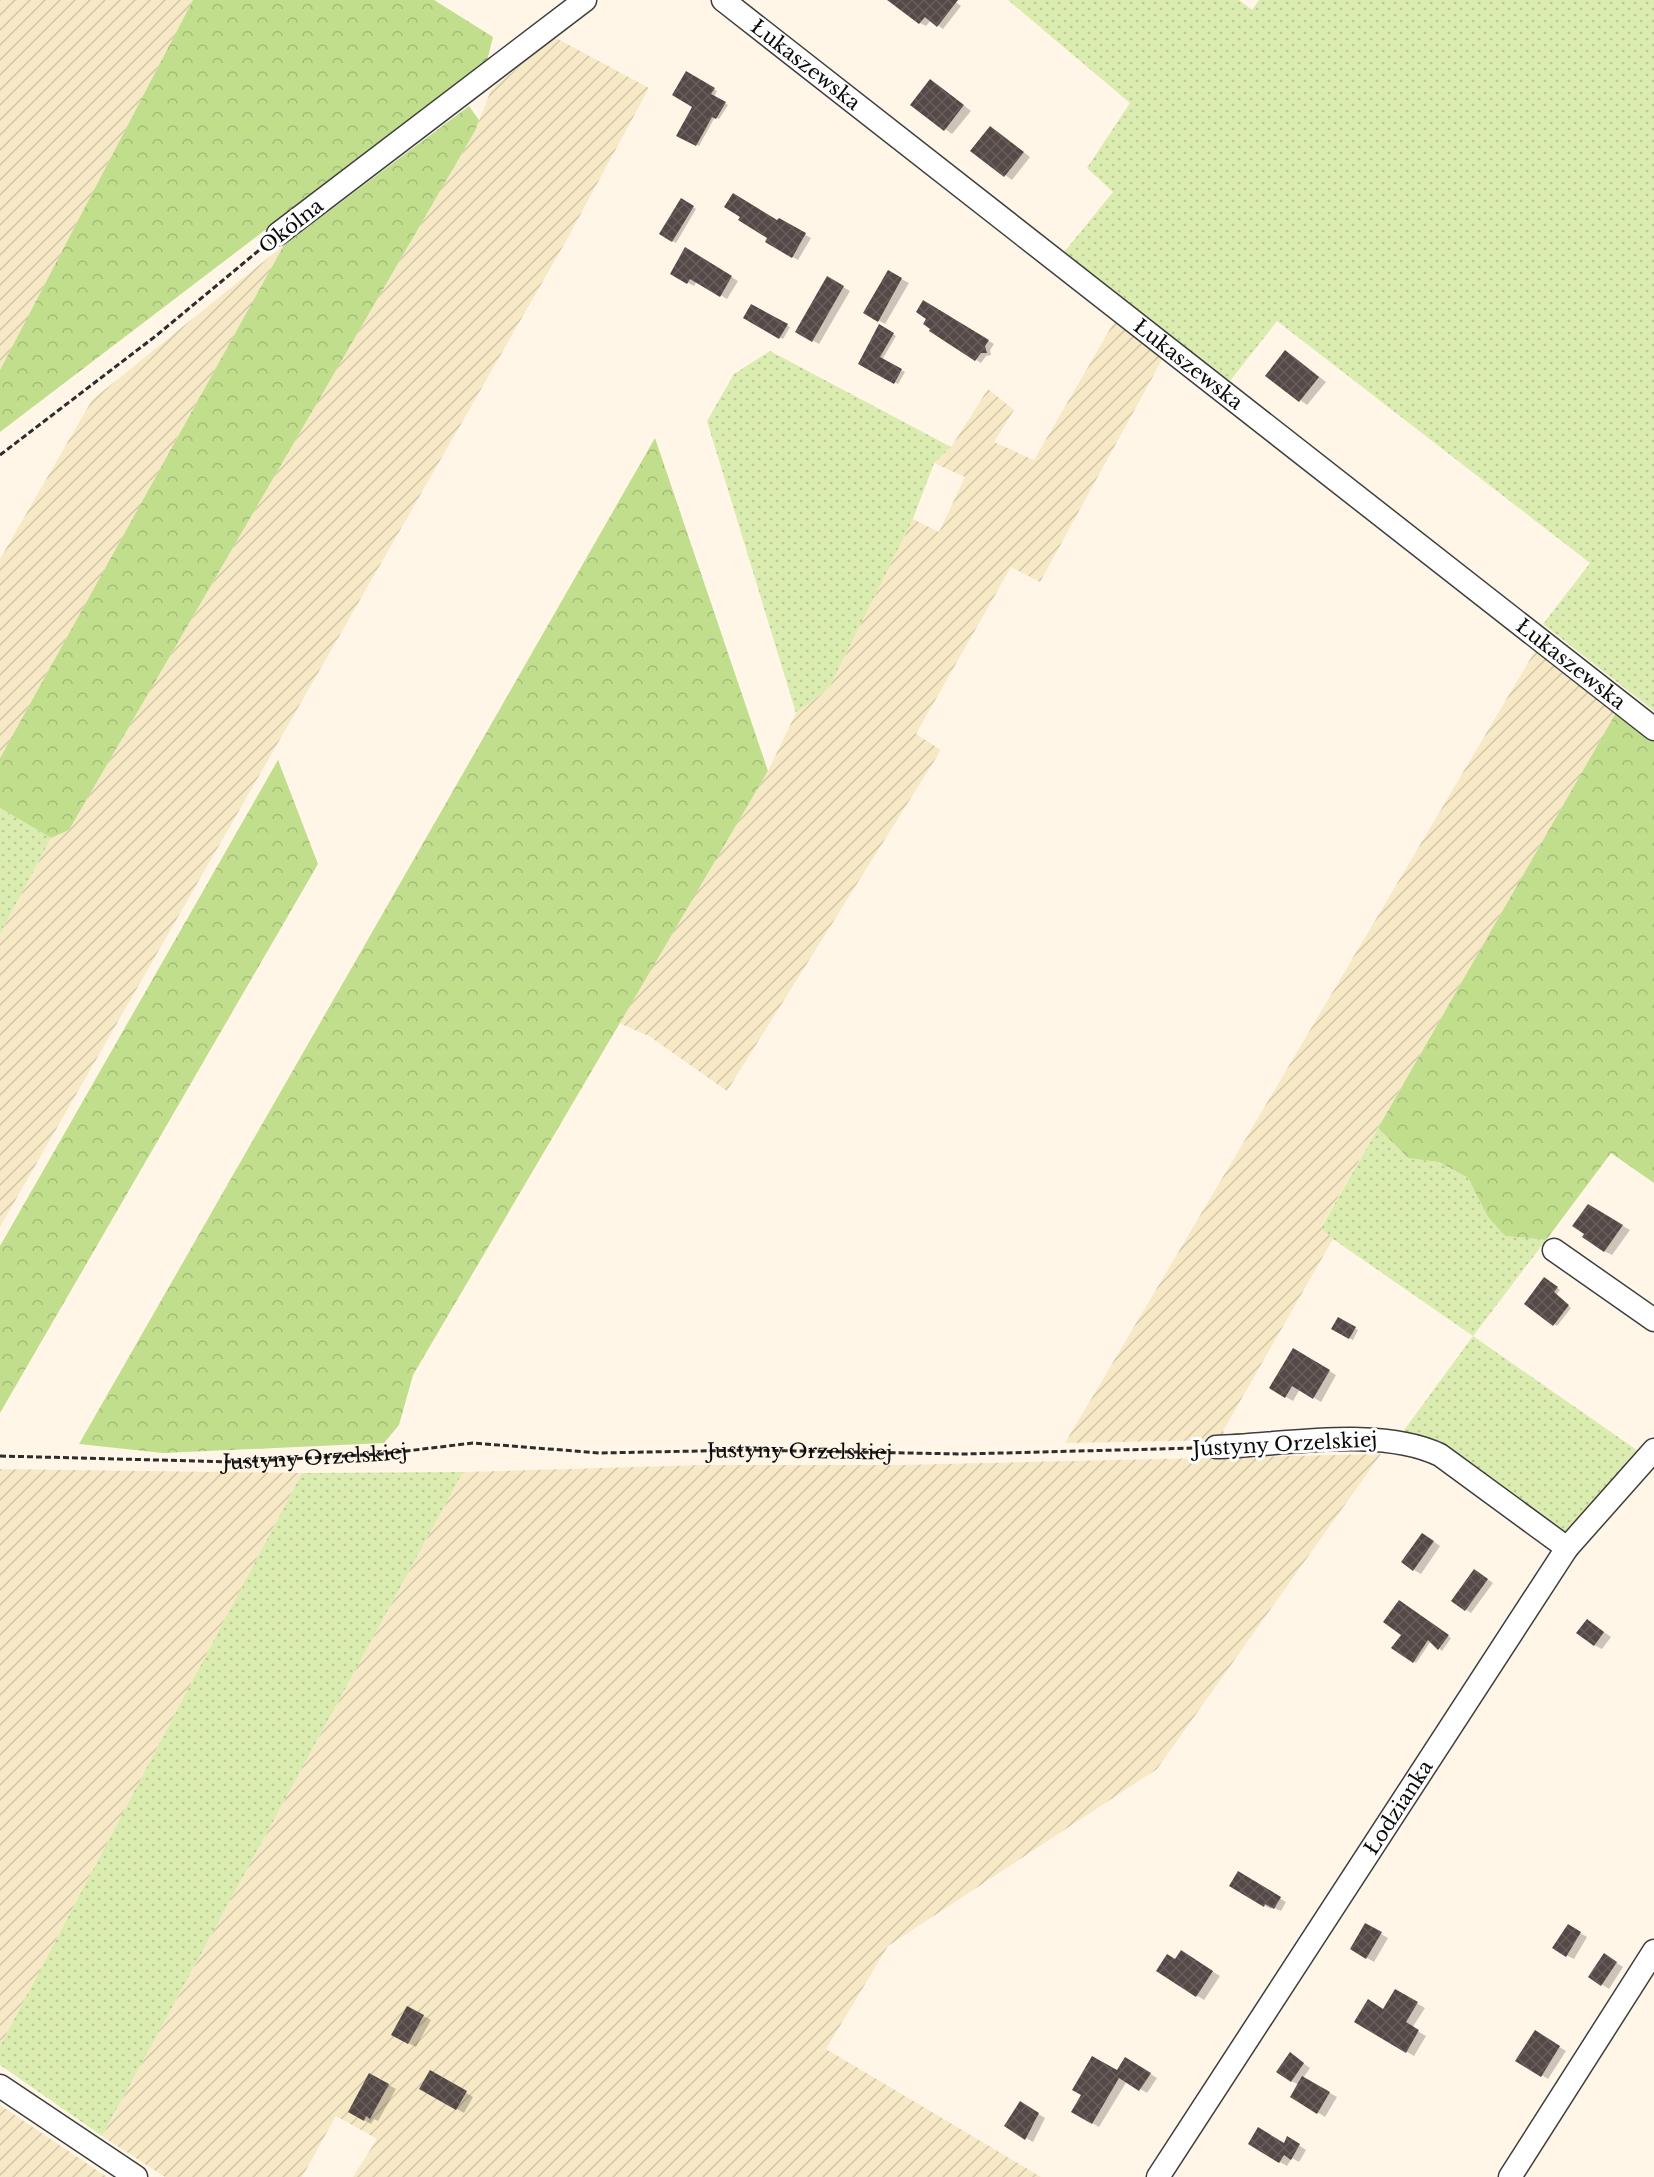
<svg xmlns="http://www.w3.org/2000/svg" width="1654" height="2177" font-family="'Libre Baskerville',serif">
<style>
.farmland{fill:url(#farmland-furrows)}
.grass{fill:url(#grass-dots)}
.forest{fill:url(#forest-crowns)}
.shadow{fill:#0003}
.building{fill:url(#building-cross-hatch)}
.lines{fill:none;stroke-linecap:round;stroke-linejoin:round}
.minor-casing{stroke:#3e3e3e;stroke-width:25}
.path{stroke:#2d2d2d;stroke-width:3;stroke-dasharray:6 3;stroke-linecap:butt}
.minor{stroke:#fff;stroke-width:22}
.labels{text-anchor:middle;stroke-width:6;stroke-linejoin:round;paint-order:stroke}
.street-label{font-size:20px;fill:#0b0b0b;stroke:#fff}
</style>
<defs>
<pattern id="farmland-furrows" width="10" height="10" patternUnits="userSpaceOnUse" patternTransform="scale(1.5)"><rect width="10" height="10" fill="#f7e9c6"/><path d="M-1 1l2-2M0 10L10 0M9 11l2-2" fill="none" stroke="#d2c6a9"/></pattern>
<pattern id="grass-dots" width="8" height="8" patternUnits="userSpaceOnUse" patternTransform="scale(1.5)"><rect width="8" height="8" fill="#daecaf"/><path d="M2 2h.1M6 6h.1" fill="none" stroke="#bac995" stroke-width="1.8" stroke-linecap="round"/></pattern>
<pattern id="forest-crowns" width="20" height="18" patternUnits="userSpaceOnUse" patternTransform="scale(1.5)"><rect width="20" height="18" fill="#c1de8d"/><path d="M2 6a3 3 0 1 1 6 0M12 15a3 3 0 1 1 6 0" fill="none" stroke="#a4bd78"/></pattern>
<pattern id="building-cross-hatch" width="8" height="8" patternUnits="userSpaceOnUse" patternTransform="scale(1.5)"><rect width="8" height="8" fill="#544946"/><path d="M0 0l8 8M0 8l8-8" fill="none" stroke="#685f5c"/></pattern>
</defs>
<rect width="100%" height="100%" fill="#fff6e8"/>
<path class="farmland" d="M0,0H193L0,370Z
M554,37L649,88L566,241L0,1227V934L51,838L69,830L475,131L491,90Z
M284,245L0,758V559L92,400Z
M1117,317L1163,358L1040,582L1011,567L916,734L941,750L727,1091L649,1036L619,1023L768,771L796,713L829,688L913,519L939,532L965,477L934,463L951,447L988,389L1014,410L994,442L1034,460Z
M1535,651L1617,711L1321,1227L1333,1239L1223,1431L1228,1440L1065,1443Z
M1381,1454L1157,1769L888,1946L826,2049L1041,2177H353L377,2139L336,2116L302,2177H165L102,2136L463,1472L703,1465H899Z
M0,1469L302,1473L0,2046Z
M0,2105L107,2177H0Z"/>
<path class="grass" d="M1008,0H1239L1252,10L1259,0H1654V711L1543,624L1590,563L1277,321L1230,381L1061,256L1113,192L1087,168L1130,103Z
M770,351L951,447L934,463L913,519L829,688L796,713L707,421L734,374Z
M0,808L51,838L0,934Z
M1378,1128L1408,1158L1439,1162L1468,1178L1488,1217L1505,1236L1546,1240L1473,1336L1641,1453L1573,1530L1560,1532L1437,1442L1422,1436L1402,1433L1473,1336L1333,1239L1321,1228Z
M463,1472L102,2136L0,2065V2046L302,1473Z"/>
<path class="forest" d="M193,0H434L493,37L487,61L0,432V370Z
M469,106L479,120L475,131L69,830L51,838L0,808V758L284,245Z
M655,438L768,771L413,1375L399,1425L384,1443L163,1453L79,1444Z
M1617,711L1654,741V1183L1611,1153L1546,1240L1505,1236L1488,1217L1468,1178L1439,1162L1408,1158L1378,1128Z
M278,760L318,864L0,1413V1246Z"/>
<path class="shadow" d="M901,0H953L961,6L943,29L931,20L926,26L920,23L897,5Z
M687,73L717,91L714,97L728,105L719,119L715,117L699,146L678,135L694,106Z
M938,85L971,111L952,134L912,105Z
M991,127L1030,157L1012,180L972,151Z
M682,200L696,209L676,243L661,234Z
M779,220L811,238L798,260L767,242Z
M686,249L738,281L727,299L697,281L694,286L672,274Z
M888,272L909,283L885,324L865,313Z
M828,278L850,291L819,344L797,332Z
M924,302L994,344L990,350L991,355L986,356L981,363L931,330Z
M752,306L790,327L783,339L745,318Z
M879,326L896,336L882,360L905,372L898,384L860,363Z
M1293,356L1326,382L1307,405L1268,376Z
M1589,1206L1630,1230L1612,1255L1604,1251Z
M1548,1280L1560,1290L1556,1295L1571,1308L1557,1326L1526,1304Z
M1338,1319L1358,1330L1353,1340L1333,1329Z
M1294,1350L1336,1375L1321,1402L1300,1389L1293,1401L1271,1388Z
M1430,1539L1440,1546L1421,1574L1414,1570Z
M1480,1574L1493,1583L1471,1613L1453,1601Z
M1399,1602L1451,1638L1442,1651L1431,1641L1416,1663L1393,1648L1403,1634Z
M1594,1625L1611,1637L1602,1649L1594,1645Z
M1239,1873L1286,1902L1281,1911L1272,1907L1271,1909L1231,1886Z
M1366,1925L1388,1938L1374,1962L1352,1949Z
M1568,1926L1587,1937L1574,1959L1566,1955Z
M1181,1952L1220,1976L1204,2000L1158,1971L1175,1961Z
M1604,1955L1623,1967L1609,1989L1590,1977Z
M1396,1991L1425,2008L1412,2028L1426,2036L1414,2056L1356,2021L1384,2010Z
M408,2008L431,2020L416,2047L393,2035Z
M1535,2032L1566,2051L1548,2079L1517,2060Z
M1126,2059L1157,2078L1147,2093L1127,2081L1099,2127L1073,2112L1116,2072Z
M1297,2059L1310,2068L1303,2078L1337,2097L1325,2117L1292,2096L1299,2085L1291,2081Z
M431,2072L473,2097L464,2113L421,2089Z
M370,2075L396,2089L378,2121L374,2119L371,2124L350,2112Z
M1020,2103L1045,2118L1033,2142L1006,2126Z
M1288,2138L1306,2150L1299,2162L1292,2158L1287,2166L1250,2144H1284Z"/>
<path class="building" d="M887,0H958L937,27L925,17L919,24Z
M686,71L715,88L711,94L726,102L716,119L712,117L696,146L676,136L692,107L672,95Z
M930,79L964,105L944,131L910,105Z
M990,126L1024,152L1004,177L970,151Z
M733,193L777,220L779,218L806,233L792,258L765,242L767,238L738,220L740,217L724,207Z
M681,198L694,206L672,242L659,234Z
M685,247L732,276L720,297L690,279L687,284L670,274Z
M888,270L902,278L878,322L863,313Z
M827,276L844,286L812,342L795,332Z
M923,300L989,340L985,346L987,353H981L975,361L929,331L930,329L923,324L926,319L916,312Z
M751,304L788,324L779,339L743,318Z
M879,324L894,333L880,357L902,369L894,384L858,364Z
M1285,350L1319,377L1299,402L1265,376Z
M1588,1204L1623,1225L1604,1252L1582,1237L1584,1234L1572,1226Z
M1544,1277L1558,1287L1554,1292L1569,1305L1553,1326L1524,1304Z
M1338,1317L1356,1327L1349,1339L1331,1329Z
M1293,1348L1330,1370L1313,1399L1292,1386L1285,1398L1269,1388Z
M1422,1533L1434,1541L1413,1571L1401,1562Z
M1474,1569L1488,1579L1465,1611L1451,1601Z
M1399,1600L1449,1635L1438,1650L1428,1640L1413,1663L1391,1648L1401,1635L1383,1622Z
M1587,1619L1604,1632L1594,1646L1576,1633Z
M1238,1871L1281,1897L1274,1909L1265,1904L1264,1907L1229,1886Z
M1365,1923L1382,1932L1366,1959L1350,1949Z
M1568,1924L1581,1932L1566,1957L1552,1948Z
M1181,1950L1213,1971L1196,1997L1156,1971L1167,1954L1175,1959Z
M1604,1953L1617,1962L1601,1986L1588,1977Z
M1395,1989L1418,2002L1406,2022L1419,2030L1406,2053L1354,2022L1368,1999L1383,2009Z
M407,2006L424,2015L408,2044L391,2035Z
M1535,2030L1560,2046L1541,2077L1515,2061Z
M1290,2052L1304,2063L1291,2082L1276,2072Z
M1092,2056L1117,2070L1125,2057L1151,2073L1139,2091L1119,2078L1092,2124L1071,2112L1081,2095L1072,2090Z
M430,2070L467,2091L456,2110L419,2089Z
M369,2073L389,2084L370,2119L366,2116L364,2121L348,2112Z
M1302,2076L1330,2092L1317,2114L1290,2097Z
M1020,2101L1039,2113L1025,2140L1004,2126Z
M1258,2127L1284,2143L1287,2136L1300,2144L1291,2160L1284,2155L1279,2163L1248,2144Z"/>
<g class="lines">
<g class="minor-casing">
<g id="minor">
<path id="s2" d="M723,0L1654,729"/>
<path d="M278,234L585,0"/>
<path d="M1554,1250L1654,1320"/>
<path d="M1216,1447C1282,1445 1381,1426 1440,1455L1567,1548"/>
<path d="M0,2086L136,2177"/>
<path id="s3" d="M1158,2177L1567,1548L1654,1450"/>
<path d="M1510,2177L1654,1951"/>
</g>
</g>
<g class="path">
<path d="M0,455L157,335L263,247"/>
<path id="s1" d="M0,1456L236,1462L381,1454L473,1443L600,1453L747,1450L963,1454L1196,1448"/>
</g>
<use href="#minor" class="minor"/>
</g>
<g class="labels">
<g class="street-label">
<text dy="7" stroke="none"><textPath href="#s2" startOffset="105">Łukaszewska</textPath></text>
<text transform="translate(291 226) rotate(-38)" y="7">Okólna</text>
<text dy="7" stroke="none"><textPath href="#s2" startOffset="591">Łukaszewska</textPath></text>
<text dy="7" stroke="none"><textPath href="#s2" startOffset="1077">Łukaszewska</textPath></text>
<text transform="translate(1285 1444) rotate(-3)" y="7">Justyny Orzelskiej</text>
<text dy="7" stroke="none"><textPath href="#s1" startOffset="801">Justyny Orzelskiej</textPath></text>
<text dy="7" stroke="none"><textPath href="#s1" startOffset="315">Justyny Orzelskiej</textPath></text>
<text dy="7" stroke="none"><textPath href="#s3" startOffset="441">Łodzianka</textPath></text>
</g>
</g>
</svg>
